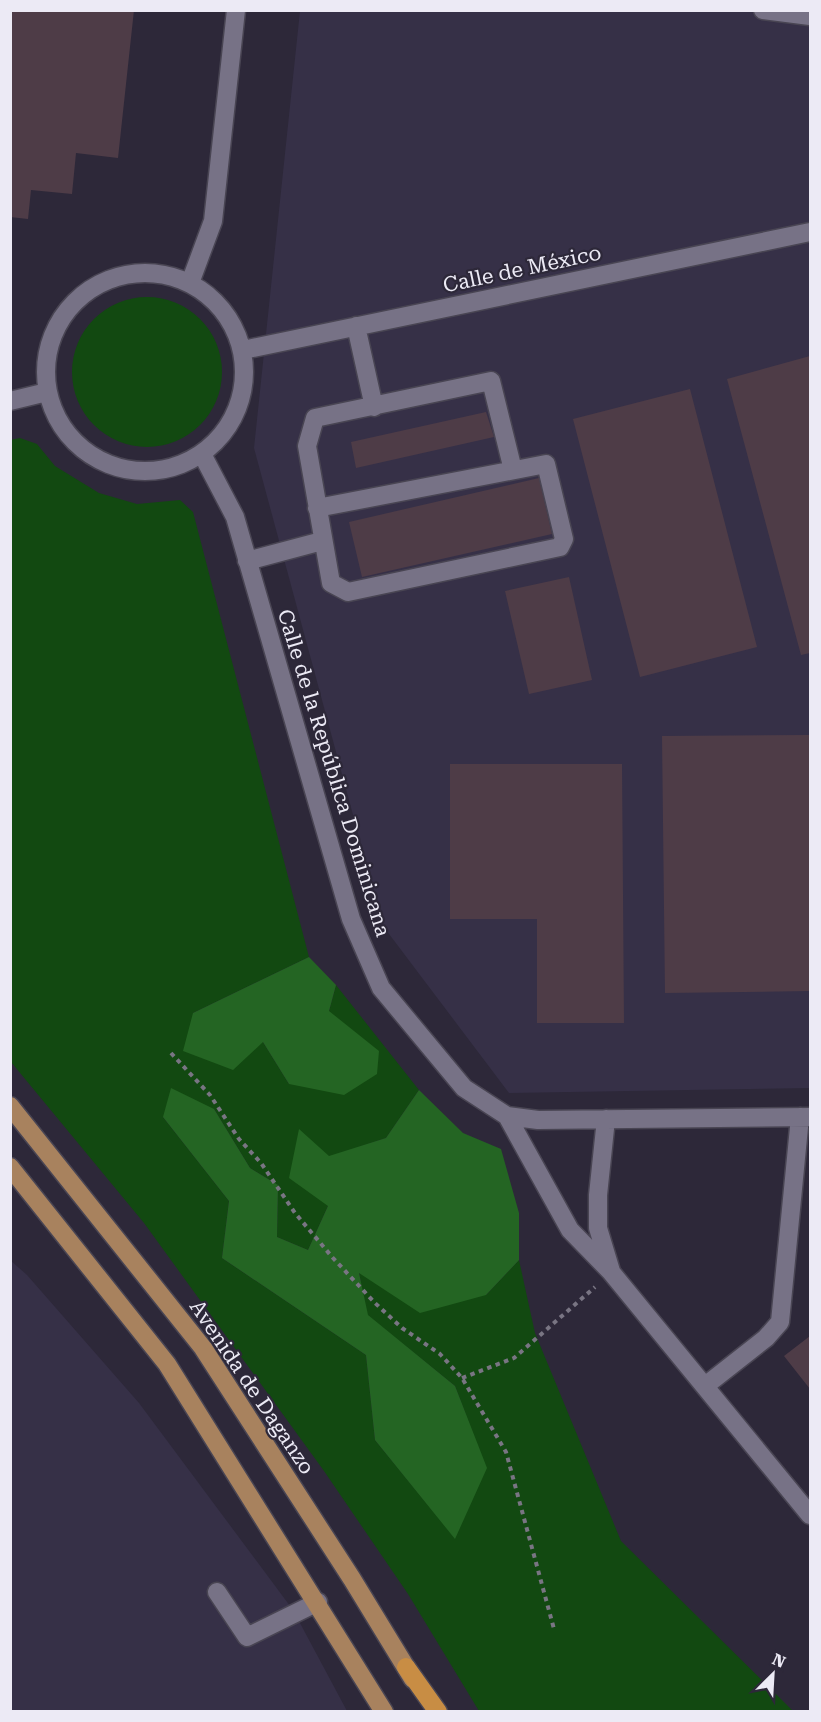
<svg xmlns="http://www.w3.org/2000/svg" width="821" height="1722" font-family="'Roboto Serif',serif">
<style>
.built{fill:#363047}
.green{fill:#124911}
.forest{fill:#246523}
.building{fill:#4e3c47}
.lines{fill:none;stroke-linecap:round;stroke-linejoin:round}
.minor-casing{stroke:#494553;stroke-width:21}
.major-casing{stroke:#494553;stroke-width:21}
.highway-casing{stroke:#494553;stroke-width:21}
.path{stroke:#797583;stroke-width:4;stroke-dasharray:4.5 4.5;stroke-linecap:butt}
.minor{stroke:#777286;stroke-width:18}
.major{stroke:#a8825e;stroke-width:18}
.highway{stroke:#c88d44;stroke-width:18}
.labels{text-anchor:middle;stroke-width:4.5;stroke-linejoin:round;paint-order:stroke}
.street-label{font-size:21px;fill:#eceaf5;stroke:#2d2839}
</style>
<rect width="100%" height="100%" fill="#2d2839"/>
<path class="built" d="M300,11H810V1088L509,1093L383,926L254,448Z
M10,1260L27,1275L139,1403L293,1610L347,1711H11Z"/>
<path class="green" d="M72 372a75 75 0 1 1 150 0a75 75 0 1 1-150 0Z
M20,438L37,444L55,466L99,493L137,504L180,500L193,512L309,957L193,1013L263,1042L289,1084L329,1011L336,985L419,1090L386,1138L329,1157L299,1130L328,1206L308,1250L277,1237L278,1185L250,1168L214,1109L163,1117L229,1201L222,1258L366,1355L375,1440L455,1538L486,1468L455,1386L367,1315L359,1272L486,1295L519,1260L535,1333L621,1541L793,1711H479L408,1594L324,1471L144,1223L11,1062L10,440Z"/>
<path class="forest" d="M309,957L336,985L329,1011L379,1051L377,1074L344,1095L289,1084L263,1042L233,1070L183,1051L193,1013Z
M171,1088L214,1109L250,1168L278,1185L277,1237L308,1250L328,1206L289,1178L299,1129L329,1156L386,1138L419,1090L463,1133L501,1149L519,1213V1260L486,1295L420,1313L359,1273L368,1315L455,1386L487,1468L455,1539L375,1440L366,1355L222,1258L229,1201L163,1117Z"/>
<path class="building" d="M10,10H134L118,158L76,153L72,194L31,190L28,219L10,217Z
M810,356V653L801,655L727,379Z
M690,389L757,647L640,677L573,419Z
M486,412L494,437L356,468L351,442Z
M539,478L552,534L362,577L349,522Z
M569,577L592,680L529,694L505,591Z
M810,735V991L665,993L662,736Z
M450,764H622L624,1023H537V919H450Z
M810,1336V1389L784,1356Z"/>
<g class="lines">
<g class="minor-casing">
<path id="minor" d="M763,10L810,16
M46 372a99 99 0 1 1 198 0a99 99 0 1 1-198 0Z
M190,283L213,221L236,10
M356,326L374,407
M243,350L810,232
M10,401L47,392
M202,454L235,517L351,919L381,988L464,1088L507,1116L538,1120L810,1117
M317,508L546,464L564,539L560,547L348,592L331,583L307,446L315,418L491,381L513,470
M247,561L322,541
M507,1116L570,1230L611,1272L810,1515
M606,1119L598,1195V1228L611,1271
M705,1386L766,1338L780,1322L800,1117
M217,1592L247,1637L318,1602"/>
</g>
<g class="major-casing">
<path id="major" d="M10,1106L203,1348L352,1579L413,1679
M10,1167L167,1364L384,1712"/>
</g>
<g class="highway-casing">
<path id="highway" d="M406,1667L438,1712"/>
</g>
<path class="path" d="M171,1053L210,1095L239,1139L261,1163L295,1213L333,1258L375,1303L402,1328L440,1354L462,1378L506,1452L554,1629
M462,1378L514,1358L595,1287"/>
<use href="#minor" class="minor"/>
<use href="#major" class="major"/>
<use href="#highway" class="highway"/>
</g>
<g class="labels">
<g class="street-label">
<text transform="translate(522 269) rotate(-12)" y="7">Calle de México</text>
<text transform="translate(334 773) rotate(73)" y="7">Calle de la República Dominicana</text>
<text transform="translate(252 1387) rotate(56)" y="7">Avenida de Daganzo</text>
</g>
</g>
<rect width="821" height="1722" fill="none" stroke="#eceaf5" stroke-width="24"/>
<g transform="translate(773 1674) rotate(24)" stroke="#2d2839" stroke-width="4.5" paint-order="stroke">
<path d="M0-4.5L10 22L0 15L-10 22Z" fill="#eceaf5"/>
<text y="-9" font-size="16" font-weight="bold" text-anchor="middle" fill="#eceaf5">N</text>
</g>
</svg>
